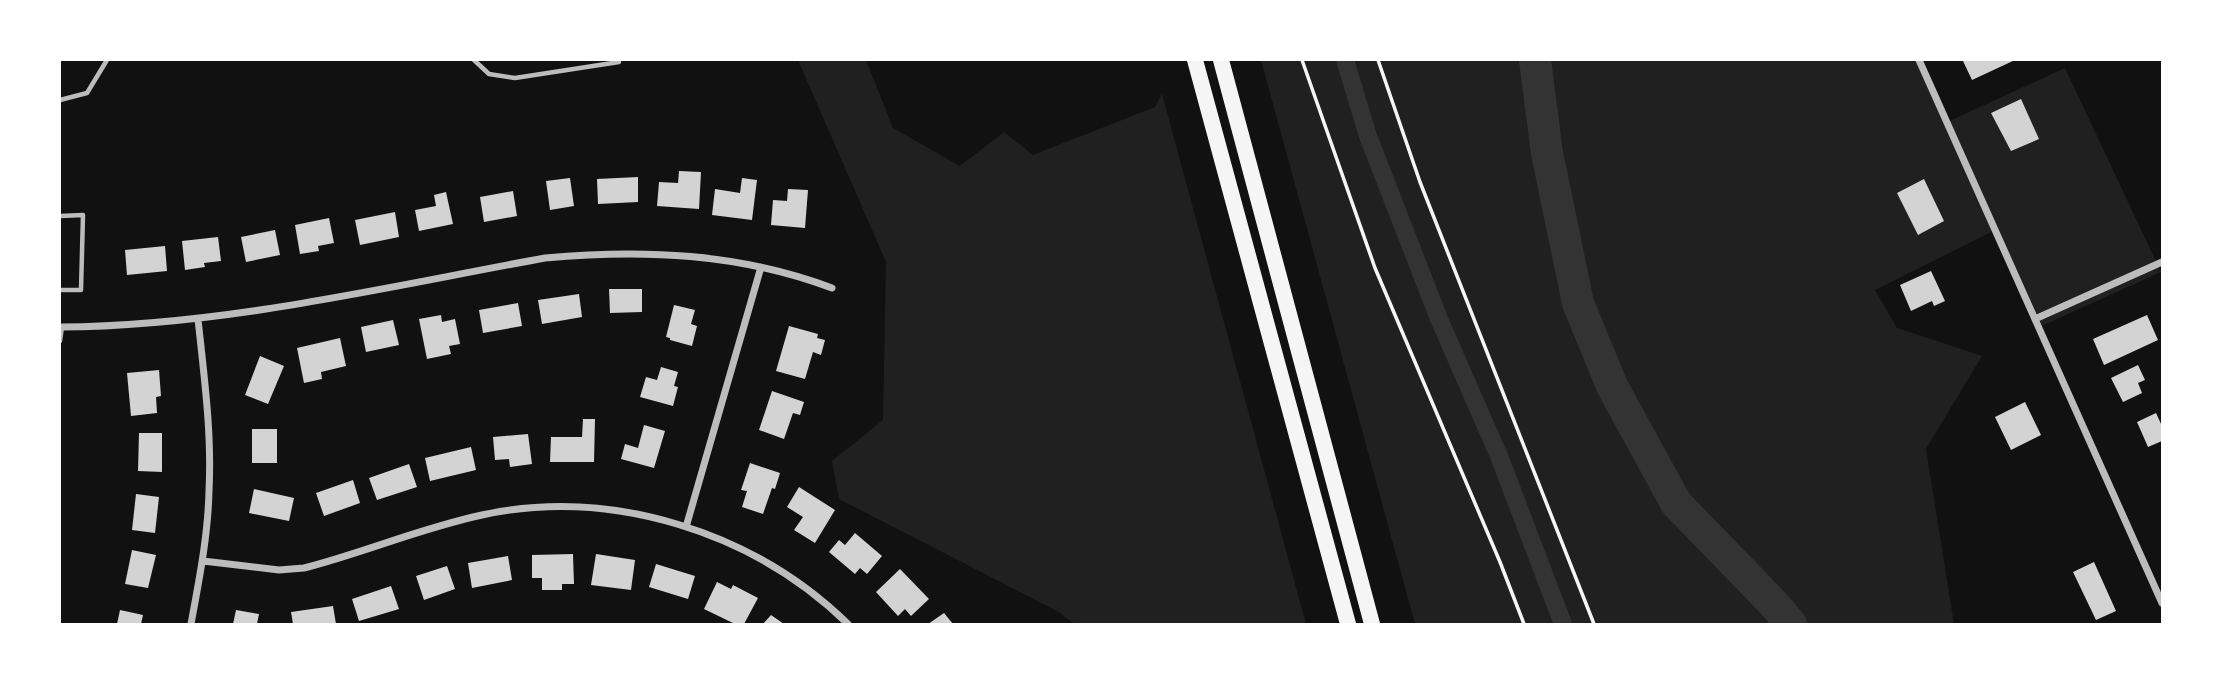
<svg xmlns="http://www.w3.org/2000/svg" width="2222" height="684" font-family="Merriweather,serif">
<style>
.green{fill:#202020}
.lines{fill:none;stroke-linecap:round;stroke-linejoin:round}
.canal{stroke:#333;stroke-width:18}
.river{stroke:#333;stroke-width:32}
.building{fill:#d3d3d3}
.path{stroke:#f5f5f5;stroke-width:3.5}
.service{stroke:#bcbcbc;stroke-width:4.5}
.minor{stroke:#bcbcbc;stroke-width:7}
.motorway{stroke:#f5f5f5;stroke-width:16}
</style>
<rect width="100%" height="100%" fill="#111"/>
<path class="green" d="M798,60H866L893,128L960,166L1004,132L1033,155L1155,107L1162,94L1306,624H1074L1059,612L839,499L832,461L883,420L886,262Z
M1261,60H1916L1945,123L2065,68L2161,272L2037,328L1993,231L1875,290L1897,328L1982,356L1926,449L1954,624H1802L1773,594L1769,624H1415Z"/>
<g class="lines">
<path class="canal" d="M1345,60L1368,136L1439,319L1499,456L1563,624"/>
<path class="river" d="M1535,60L1547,153L1578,303L1612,386L1676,503L1773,603L1791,624"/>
</g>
<path class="building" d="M1965,60H2015L1972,80L1963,61Z
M2021,99L2039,139L2011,151L1991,113Z
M679,171L701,172L699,209L657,206L659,182L678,183Z
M638,177V202L598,204L597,179Z
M570,178L574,206L550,210L546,181Z
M742,178L757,180L752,220L712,215L715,189L740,193Z
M1924,179L1944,221L1918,235L1897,193Z
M788,189L808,190L805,228L771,225L773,200L787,201Z
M513,191L517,216L484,222L480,197Z
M446,192L453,224L419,231L415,210L436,206L434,195Z
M395,212L399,237L360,245L355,220Z
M329,218L334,243L318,246L319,251L300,254L295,225Z
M275,230L280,255L246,262L241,237Z
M218,237L221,261L204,263L205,267L185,270L182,241Z
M165,246L167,271L127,275L125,250Z
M1931,271L1945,301L1934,306L1932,301L1911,311L1900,285Z
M609,289H642V312L610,313Z
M579,294L582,317L542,324L538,300Z
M518,303L522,326L483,333L479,310Z
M674,305L695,310L691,324L697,326L692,346L670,340V338L666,337Z
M441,315L442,322L455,319L460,344L449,346L451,354L427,359L419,319Z
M2147,315L2158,340L2104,365L2093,339Z
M393,320L399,345L366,352L361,327Z
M789,326L818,334L817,338L825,340L821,355L813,352L805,379L776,371Z
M340,338L346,366L321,372L322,379L304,383L297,348Z
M260,356L284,366L268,404L245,395Z
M2138,365L2145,380L2138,383L2142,393L2123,402L2111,378Z
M661,367L678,372L674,386L678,387L673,406L640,397L646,377L657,380Z
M159,370L161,396L156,397L157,413L131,416L127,373Z
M772,391L804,402L800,415L793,413L784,439L759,430Z
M2025,402L2041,435L2011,450L1995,417Z
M2156,413L2162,426V441L2148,447L2137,422Z
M583,419H595L594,462H550L551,437H582Z
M644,425L665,431L654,468L621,459L625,444L638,448Z
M252,429H277V463H252Z
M139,433H162V472L138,471Z
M528,434L532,464L510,467L509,459L495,460L493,437Z
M471,447L476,470L430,481L425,458Z
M750,463L780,473L775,489L772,488L763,514L742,507L747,491L741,490Z
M409,464L417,487L377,500L369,478Z
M353,480L360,503L324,516L316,493Z
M799,487L835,510L815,543L794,530L803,517L787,507Z
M254,489L294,498L289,521L249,513Z
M136,494L159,497L155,533L132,530Z
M855,533L882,556L867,574L860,568L855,574L829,552L839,540L845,545Z
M132,550L156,555L148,588L125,584Z
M573,554L574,584H562V590H542V578H532V555Z
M596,554L635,560L631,590L591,585Z
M508,556L512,580L472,588L468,563Z
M2094,562L2116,611L2096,620L2073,572Z
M656,564L695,576L688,599L649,587Z
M447,566L455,589L424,600L416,576Z
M900,569L929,599L911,616L905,609L898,616L876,592Z
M717,582L731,589L733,585L758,598L744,624H735L704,609Z
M391,586L399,609L359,621L352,599Z
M333,606L336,624H293L291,612Z
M120,610L143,615L141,624H117Z
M236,610L259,614L257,624H233Z
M944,613L953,624H928Z
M771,615L784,624H763Z"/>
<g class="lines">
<path class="path" d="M1302,60L1375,268L1500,562L1524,624
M1378,60L1420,182L1594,624"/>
<path class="service" d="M474,60L489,74L515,78L619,62L618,60
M60,100L87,93L107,60
M60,216L83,215L81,290H60
M60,341L62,327"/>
<path class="minor" d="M1919,60L2162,603
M2035,319L2162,262
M60,327C223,326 385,287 545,258C643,249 739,253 832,288
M686,527L761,267
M203,561L279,570L304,568C363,553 421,528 482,515C612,487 754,532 848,624
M191,624C199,580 208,536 209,491C212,433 204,376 198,319"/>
<path class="motorway" d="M1195,60L1348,624
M1221,60L1372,624"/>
</g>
<rect width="2222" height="684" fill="none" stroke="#ffffff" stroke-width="122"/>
</svg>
